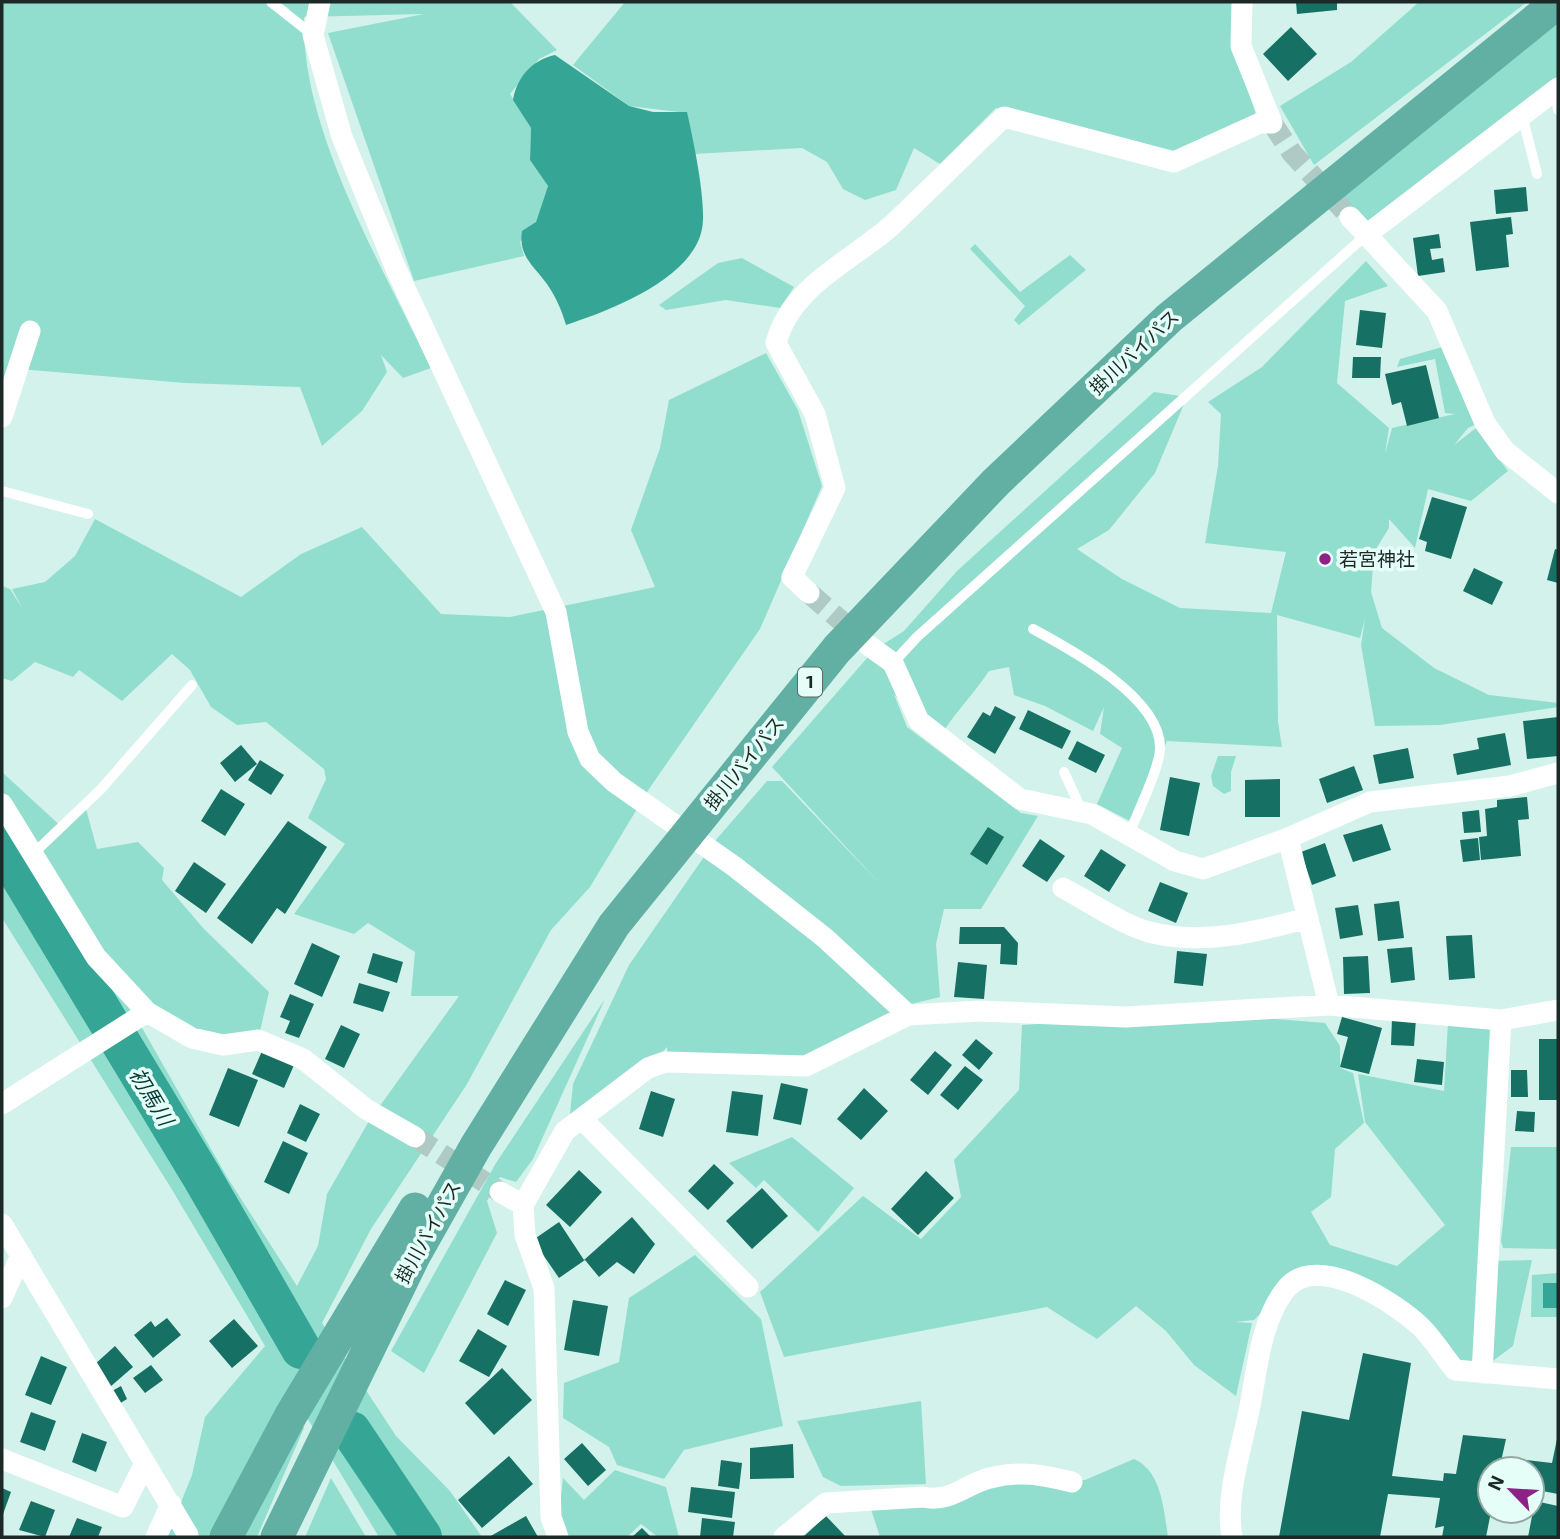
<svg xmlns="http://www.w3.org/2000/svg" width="1560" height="1539" font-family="'Exo 2','Noto Sans JP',sans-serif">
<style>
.green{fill:#91decf}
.water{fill:#35a695}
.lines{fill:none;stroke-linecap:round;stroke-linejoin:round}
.river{stroke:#35a695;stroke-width:40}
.building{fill:#167063}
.minor-tunnel{stroke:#afcac4;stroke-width:21;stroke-dasharray:21 10;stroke-linecap:butt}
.service{stroke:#fff;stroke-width:10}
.minor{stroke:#fff;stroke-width:21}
.trunk{stroke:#62b0a4;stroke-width:33}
.poi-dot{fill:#8c2186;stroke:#e5fef8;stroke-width:2.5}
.labels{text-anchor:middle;stroke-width:7;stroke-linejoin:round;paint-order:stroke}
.shield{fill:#e5fef8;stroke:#596966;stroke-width:2}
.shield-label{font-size:18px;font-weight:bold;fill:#1d2927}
.street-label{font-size:19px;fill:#1d2927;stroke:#e5fef8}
.poi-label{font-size:19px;fill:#1d2927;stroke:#e5fef8;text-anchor:start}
.water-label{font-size:21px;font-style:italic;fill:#083b34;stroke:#e5fef8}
</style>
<rect width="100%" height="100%" fill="#d3f2eb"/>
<path class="green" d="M2,2H274L291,10L279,2H510L557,50L539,59L510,94L531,128L530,160L548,186L536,222L520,242L524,256L414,281L328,33L424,14L304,17C300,129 383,267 431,368L403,378L381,355L387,372L362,411L322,446L300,387L185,383L19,369L2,400Z
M625,2H1234L1236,53L1257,118L1171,152L996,108L940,164L914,148L896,190L865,200L843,189L827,162L802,148L694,154L687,113L629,106L573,65Z
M1419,2H1527L1314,165L1280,106L1351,62Z
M1558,20V83L1365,236L1336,196Z
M975,244L1020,292L1070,255L1086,270L1019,325L1014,320L1025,306L970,249Z
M742,258L794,287L780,308L726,300L666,310L659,305L718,263Z
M1366,261L1388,286L1345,301L1337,383L1389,428L1385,454L1392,428L1455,414L1445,413L1435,359L1397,367L1400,359L1442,347L1477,424L1468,428L1454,445L1476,428L1508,471L1471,501L1428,489L1415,548L1389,519V528L1374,552L1371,592L1382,628L1434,668L1489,695L1558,703V707L1440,725L1375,726L1361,645L1365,619L1360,638L1277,615L1278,722L1282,747L1167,741L1130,821L1097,804L1122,748L1100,734L1104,707L1093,731L1045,706L1014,695L1009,667L989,671C972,697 949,718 935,746L894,694L907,727L1021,813L1038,816L981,909H944L936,944L940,997L907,1005L805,1063L668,1060L667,1047L655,1060L570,1114L573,1084L629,965L715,841L767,781H782L882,886L772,767L874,650L904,631L957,571L1154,392L1187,397L1155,473L1109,530L1077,549L1122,579L1180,608L1271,613L1286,552L1205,543L1218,466L1221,414L1208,402L1262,367Z
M766,353L798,410L822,486L760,629L649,789L590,887L551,930L467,1084L371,1229L322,1323L396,1436L450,1491L482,1537H379L289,1388L212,1537H167L192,1475L205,1417L265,1346L171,1188L2,918V807L30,848L2,793V772L65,830L86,809L97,849L138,842L164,868L162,880L204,929L269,992L258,1040L205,1041L133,1012L227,1177L297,1286L318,1246L327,1194L369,1121L459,996H411L415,952L368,923L354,934L294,914L345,844L308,818L326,779L324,769L266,722L237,725L211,707L190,670L172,654L122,701L79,670L73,677L35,662L12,681L2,678V586L10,589L23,609L12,589L45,582L75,556L95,519L241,597L301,554L362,527L441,614L510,617L655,587L631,530L660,448L669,400Z
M1218,756H1236L1231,772V791L1224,794L1213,786L1211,776Z
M605,999L533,1159L516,1182L500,1177L487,1201L497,1233L424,1373L391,1351L496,1163Z
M1202,1013L1325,1023L1340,1046V1068L1353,1073L1364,1123L1335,1149L1331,1197L1311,1212L1330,1245L1397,1266L1445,1225L1365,1122L1358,1074L1444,1091L1448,1023L1476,1024L1495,1032L1485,1261L1532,1260L1513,1346L1482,1369L1449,1363L1382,1289L1306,1273L1286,1287L1254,1320L1235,1322L1252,1323L1236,1396L1194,1365L1166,1331L1136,1306L1097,1339L1047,1307L784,1357L760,1292L863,1196L921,1239L961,1197L954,1160L1019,1090L1022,1025Z
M792,1137L854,1188L818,1232L764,1180L756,1188L729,1163Z
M1511,1147H1558V1249L1503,1248L1501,1241Z
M695,1255L761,1319L783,1426L684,1450L664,1479L617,1465L609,1447L563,1418L564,1383L619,1362L629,1298Z
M1558,1273V1317H1531L1532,1275Z
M921,1401L926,1484L841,1486L823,1477L797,1421Z
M298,1419L304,1428L257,1537H235Z
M1134,1459C1162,1471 1164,1511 1168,1537H880L869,1503L975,1484L1085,1480Z
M615,1470L666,1487L679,1537H658L641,1524L627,1537H568L559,1515L563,1478L584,1500Z
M331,1478L366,1537H305Z"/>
<path class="water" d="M555,55L629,106L653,112H687C693,139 707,203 702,229C692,280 608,311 566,325C562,311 556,297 547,284C534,266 518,256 522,231L536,222L548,186L530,160L531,128L513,100C517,77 532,60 555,55Z
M1543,1283H1558V1308H1543Z"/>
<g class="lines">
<path class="river" d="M2,846L202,1177L301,1349
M351,1431L422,1537"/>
</g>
<path class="building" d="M1296,2H1337V10L1297,14Z
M1291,27L1317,54L1288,81L1263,54Z
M1526,187L1528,211L1496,214L1494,190Z
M1511,217L1513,234L1506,235L1509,267L1476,271L1470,222Z
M1439,234L1441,248L1430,249L1432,260L1443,258L1445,272L1418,276L1413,238Z
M1360,310L1386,313L1382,348L1356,345Z
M1353,357H1381L1380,378H1352Z
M1426,365L1439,418L1407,426L1401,402L1392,405L1385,374Z
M1432,497L1467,507L1451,559L1425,551L1427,542L1419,539Z
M1555,549L1558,550V583L1547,580Z
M1474,568L1503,582L1492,605L1463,591Z
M995,706L1016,717L995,754L967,737L983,712L990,716Z
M1028,710L1071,731L1062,749L1019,729Z
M1558,717V756L1527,759L1523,721Z
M1505,733L1511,765L1457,775L1453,754L1479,749L1477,738Z
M1077,741L1105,755L1096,773L1068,759Z
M241,745L257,764L235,782L220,763Z
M1408,748L1414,778L1379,784L1373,755Z
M260,760L284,775L271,795L248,780Z
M1354,766L1363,790L1327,803L1319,779Z
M1170,777L1200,783L1189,836L1160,830Z
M1280,779V817H1245V780Z
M221,789L245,804L225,836L201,821Z
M1527,797L1529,819L1518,820L1521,856L1481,860L1479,837L1487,836L1485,809L1497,807V800Z
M1479,810L1481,832L1464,833L1462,812Z
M288,821L327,847L285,914L277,908L252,944L217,918Z
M1382,824L1391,850L1353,862L1343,835Z
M988,827L1004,837L987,865L970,854Z
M1478,838L1480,860L1463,862L1460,840Z
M1040,839L1065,856L1047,882L1022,866Z
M1325,843L1336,876L1312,885L1301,852Z
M1101,849L1126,865L1109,892L1084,876Z
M194,862L226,884L206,913L175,891Z
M1160,882L1188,893L1176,923L1148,911Z
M1399,901L1404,938L1378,941L1374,904Z
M1358,905L1363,935L1340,939L1335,908Z
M960,927H1004L1018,943L1017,965L1000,964L1001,944H959Z
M1472,935L1475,978L1449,980L1446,936Z
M312,943L340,956L322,997L294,984Z
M1412,947L1415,980L1391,983L1387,949Z
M1177,951L1207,954L1203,986L1174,983Z
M373,953L403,962L397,983L367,973Z
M1368,956L1370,993L1344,994L1343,957Z
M958,962L987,965L984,999L954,997Z
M359,983L390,992L383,1012L353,1003Z
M290,994L314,1004L299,1038L285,1033L290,1021L280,1017Z
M1342,1017L1382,1028L1369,1074L1340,1067L1348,1037L1337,1034Z
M1392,1018L1416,1019L1414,1046L1391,1045Z
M341,1025L360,1034L344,1068L325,1059Z
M976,1039L993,1053L979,1070L962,1055Z
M1539,1039H1558V1100H1539Z
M262,1051L294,1065L284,1088L252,1074Z
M935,1051L952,1065L928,1095L910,1080Z
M1417,1059L1444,1062L1442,1085L1414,1082Z
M965,1066L983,1080L958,1110L940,1095Z
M228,1068L258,1080L239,1127L209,1115Z
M1511,1070H1527L1528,1097H1511Z
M781,1083L808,1089L801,1125L773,1119Z
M864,1088L888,1111L861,1140L837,1119Z
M651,1091L675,1099L663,1137L639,1129Z
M732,1091L763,1095L758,1136L726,1132Z
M300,1104L320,1114L306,1142L287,1133Z
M1517,1111L1535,1112L1534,1132L1515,1131Z
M283,1141L308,1153L289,1194L264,1182Z
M714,1164L734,1183L708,1210L688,1191Z
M579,1170L602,1192L570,1227L546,1205Z
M926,1171L954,1198L918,1235L891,1209Z
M762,1188L788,1216L752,1249L726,1221Z
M632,1217L655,1244L634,1274L617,1262L599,1277L585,1260L559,1278L533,1240L559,1222L584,1260Z
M505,1280L526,1290L508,1326L487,1314Z
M573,1300L608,1306L599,1356L564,1350Z
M167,1318L181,1335L153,1358L134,1335L151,1321L155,1327Z
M234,1319L258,1346L232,1368L209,1341Z
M478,1329L507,1346L489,1377L459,1361Z
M115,1346L133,1367L110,1387L94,1365Z
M1363,1353L1411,1363L1392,1476L1443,1481L1444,1473L1456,1474L1463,1435L1506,1439L1502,1457L1552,1463L1558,1434V1494L1532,1489V1469H1490V1511H1525L1523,1519L1491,1512L1486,1537H1442L1444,1526L1435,1528L1440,1498L1388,1494L1380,1537H1279L1302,1411L1349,1420Z
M41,1356L67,1367L51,1405L25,1395Z
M151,1365L163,1380L145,1393L133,1378Z
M502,1368L532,1400L494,1435L465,1403Z
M121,1386L127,1399L119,1404L112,1391Z
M31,1412L56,1421L45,1451L20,1442Z
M82,1433L107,1442L96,1472L72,1462Z
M582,1443L606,1470L588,1486L564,1459Z
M793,1444L794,1478L750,1479V1448Z
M509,1456L533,1484L482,1528L458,1500Z
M721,1460L742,1463L739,1489L718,1486Z
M691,1487L735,1492L732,1518L688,1512Z
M2,1488L11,1492L2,1517Z
M31,1501L55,1510L45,1537L19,1530Z
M1535,1501L1558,1506L1557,1537H1528Z
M526,1516L538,1537H489Z
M826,1516L846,1537H803Z
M77,1518L102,1527L98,1537H69Z
M702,1518L735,1522L733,1537H700Z
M642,1528L651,1537H632Z"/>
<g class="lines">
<path class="minor-tunnel" d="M1272,123L1292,153L1350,217
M809,593L862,639
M415,1137L500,1192"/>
<path class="service" d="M271,2L313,35
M1556,90L1558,110
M1522,115L1537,174
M2,491L88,514
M1033,629C1072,650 1161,698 1160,748C1160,767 1137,814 1129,834
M893,663L917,637L1365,236
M1064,772L1082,811
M33,854L101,789L192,685"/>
<path class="minor" d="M320,2L313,35L342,137L396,269L556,612L578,732L590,759L614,782L735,867L825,938L908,1015
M1350,217L1437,311L1485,423L1505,451L1558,493
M1365,236L1558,88
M2,417L30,331
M809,593L792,577L835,488L815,414L776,343C791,286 850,262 891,226C929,190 966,153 1004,117L1174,162L1260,123H1272L1241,46L1242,2
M868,645L893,663L919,721L1020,799L1092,814L1175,861L1203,869L1288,838L1370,802L1510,786L1558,773
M2,804L96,957L147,1012
M1288,838L1329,1005
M1063,888C1088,901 1123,925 1149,932C1202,946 1256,932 1308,918
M2,1104L147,1012L192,1038L223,1045L258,1040L303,1059L366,1109L415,1137
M582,1119L748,1287
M500,1192L523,1205
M2,1224L188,1535
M2,1298L21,1255
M1482,1373L1501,1020
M2,1459L123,1507L145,1463
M156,1537L171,1504
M558,1537L551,1517L544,1288L525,1235L523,1205L565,1131L648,1068L665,1062L806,1066L908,1015L980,1011L1126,1017L1329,1005L1501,1020L1558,1010
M784,1537L826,1503L923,1497C951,1503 965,1484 990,1478C1020,1470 1043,1475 1072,1482
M1232,1537C1225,1497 1241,1450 1249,1411C1257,1372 1260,1321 1286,1289C1317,1250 1397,1304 1422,1328C1434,1340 1444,1357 1455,1370L1558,1379"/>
<path class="trunk" d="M226,1537L291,1415L415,1209
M277,1537L414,1256L476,1146L614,925L837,649L996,482L1169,318L1558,2"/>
</g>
<circle class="poi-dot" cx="1325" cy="559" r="7"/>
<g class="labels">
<rect class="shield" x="798" y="667.5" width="24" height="29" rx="5"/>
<g class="shield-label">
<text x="810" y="688">1</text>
</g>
<g class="street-label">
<text transform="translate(1134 352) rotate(-43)" y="7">掛川バイパス</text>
<text transform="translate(744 763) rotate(-51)" y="7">掛川バイパス</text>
<text transform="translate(428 1232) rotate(-61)" y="7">掛川バイパス</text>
</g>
<g class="poi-label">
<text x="1339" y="566">若宮神社</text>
</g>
<g class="water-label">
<text transform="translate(151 1097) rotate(59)" y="7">初馬川</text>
</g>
</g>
<rect width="1560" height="1539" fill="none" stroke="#1d2927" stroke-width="7"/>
<g transform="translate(1511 1490) rotate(295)"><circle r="33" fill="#e5fef8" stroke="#95a9a4" stroke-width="2"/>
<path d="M0-5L12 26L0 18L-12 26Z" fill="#8c2186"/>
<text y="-10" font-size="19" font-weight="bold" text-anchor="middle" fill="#1d2927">N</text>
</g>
</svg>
